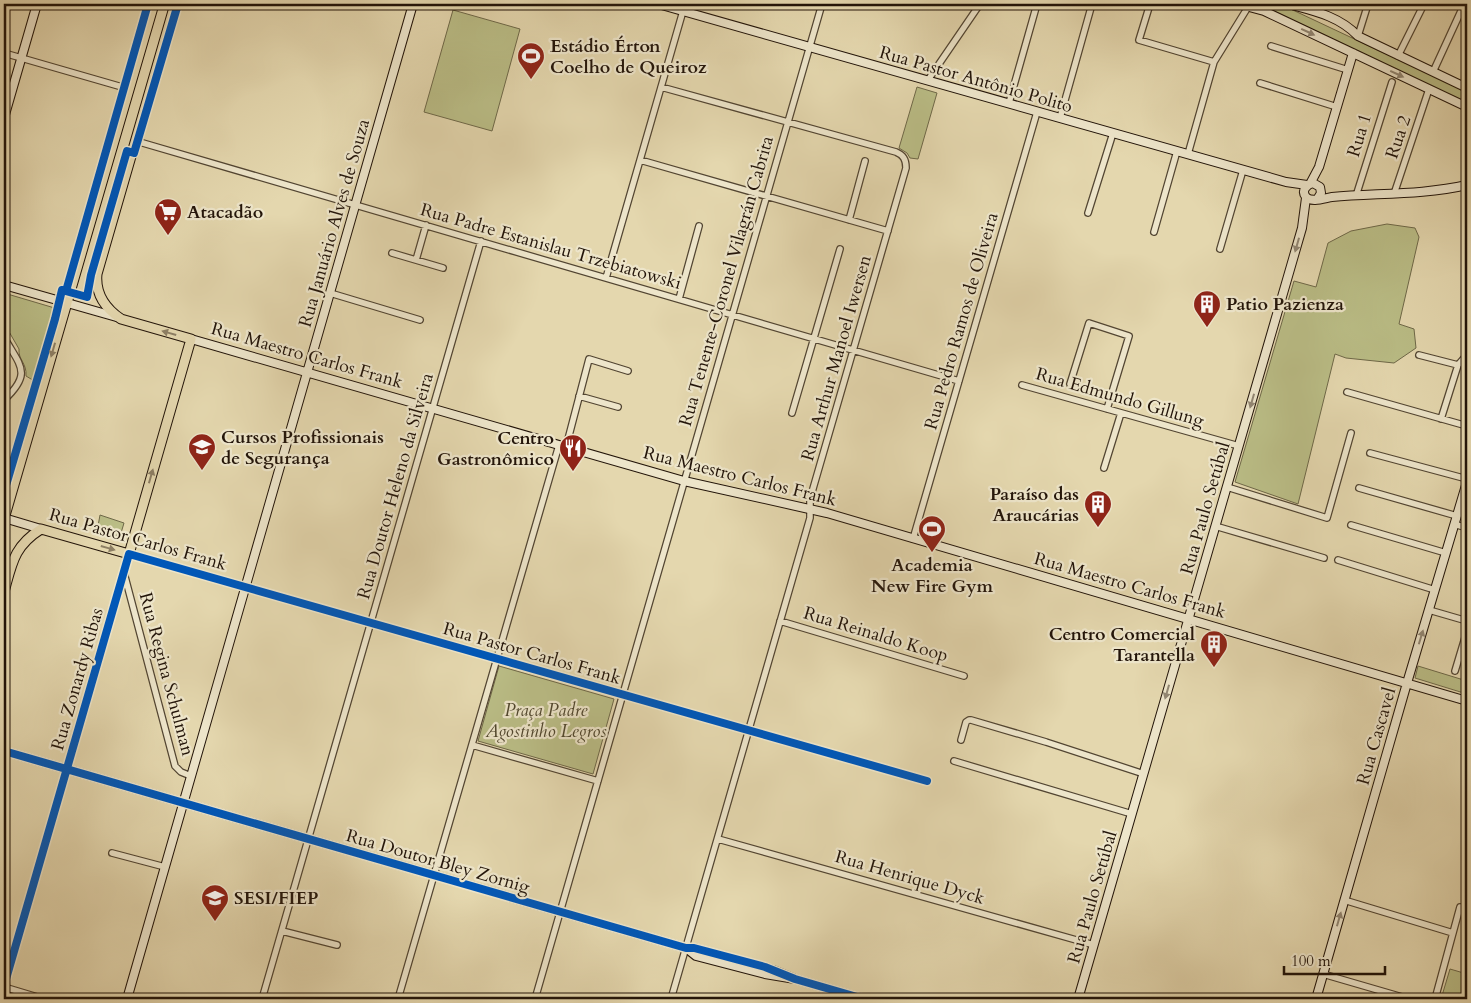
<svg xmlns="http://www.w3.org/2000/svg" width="1471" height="1003" font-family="Cardo,serif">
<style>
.green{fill:#babd86;stroke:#6e6848}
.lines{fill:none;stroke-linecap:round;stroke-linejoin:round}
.street-casing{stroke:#524532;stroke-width:8}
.secondary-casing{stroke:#221409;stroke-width:10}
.primary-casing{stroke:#221409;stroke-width:11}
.street{stroke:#ede5ca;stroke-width:5.5}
.secondary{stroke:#ede5ca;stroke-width:8}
.primary{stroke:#e4d7ae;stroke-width:9}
.cycleway-casing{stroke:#ede5ca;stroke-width:11}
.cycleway{stroke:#0057b8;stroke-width:8}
.oneway{fill:#928773}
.oneway2{fill:#8d7f64}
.labels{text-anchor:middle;stroke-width:4.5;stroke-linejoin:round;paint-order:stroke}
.poi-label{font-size:18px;font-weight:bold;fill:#221409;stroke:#ede5ca;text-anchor:start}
.street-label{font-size:18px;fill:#221409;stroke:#ede5ca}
.park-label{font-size:18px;font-style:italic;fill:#50472e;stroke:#ede5ca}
</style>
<rect width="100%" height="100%" fill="#e4d7ae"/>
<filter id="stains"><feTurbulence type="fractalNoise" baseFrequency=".004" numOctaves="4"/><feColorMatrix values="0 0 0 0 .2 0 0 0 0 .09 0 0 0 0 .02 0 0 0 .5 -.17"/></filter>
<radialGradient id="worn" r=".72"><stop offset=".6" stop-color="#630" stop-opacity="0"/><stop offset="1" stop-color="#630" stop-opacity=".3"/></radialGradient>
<path class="green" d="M1259,4H1280L1467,92V103Z
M453,10L520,29L492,131L424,112Z
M917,87L937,93L918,159L910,158L907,153L899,148Z
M1387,224L1415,228L1419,237L1399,324L1414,329L1416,348L1394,363L1346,358L1335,354L1298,504L1235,482L1294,281L1316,287L1328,243L1351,231Z
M4,293L58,309L36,382L26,376C27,363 18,360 19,349L4,323Z
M100,515L124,523L121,533L115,536L100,530L98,526Z
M499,666L614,699L593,774L478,741Z
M1418,666L1467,681V694L1415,678Z
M1450,969L1467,974V999H1441Z"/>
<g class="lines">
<g class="street-casing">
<path id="street" d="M965,4L978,7
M1150,4L1139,40L1214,62
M1358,36L1368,4
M1271,46L1348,70
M4,53L129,89
M1398,56L1424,4
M1433,72L1461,11
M928,80L980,4
M1260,83L1337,107
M661,87L896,152C903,155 906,159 906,168L810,499V518L671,999
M1009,103L1037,4
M1060,118L1092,4
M136,141L959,381
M1188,154L1214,62L1248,7
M640,160L888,231
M1394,194L1429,89
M1356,196L1392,82
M1088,213L1113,133
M849,220L865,161
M1154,232L1177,151
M1220,249L1243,170
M392,253L443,268
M416,260L426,225
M606,278L685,4
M330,293L420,320
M679,299L699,226
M4,337C20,366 33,373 4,400
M1419,355L1458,365
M1070,384L1089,323L1129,336L1107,409
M1022,385L1239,446
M1347,392L1467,426
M579,396L618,407
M792,413L840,249
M1441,419L1458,365L1464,358
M566,447L589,359L628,371
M1370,453L1467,479
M1104,468L1121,413
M1227,487L1327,518L1351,433
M1359,488L1457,516
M1454,524L1467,528
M1351,525L1446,553
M1215,526L1324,558
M913,539L1037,112
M1338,560L1435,590
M124,573L175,766L181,772L191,776
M1429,610L1467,621
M780,621L964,676
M1455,671L1467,631
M961,740L966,722L969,720H971L1046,742L1144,774
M472,745L598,781
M954,761L1132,814
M718,839L1094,945
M112,853L165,867
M1344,900L1453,933
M282,931L337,945
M1323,974L1409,999
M4,986L129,554L927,781
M4,987L44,999
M262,999L481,241
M398,999L559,445
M535,999L822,4
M1435,999L1460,907"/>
</g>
<g class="secondary-casing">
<path id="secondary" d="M658,4L1286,182L1307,185
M1238,4L1264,11L1467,107
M1288,4C1314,11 1339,16 1358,36L1467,88
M4,118L37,4
M1310,184L1319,167L1353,53
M1318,198L1321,193L1320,187L1313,183C1306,185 1301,191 1306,197C1311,203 1325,198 1332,197C1377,193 1423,195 1467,185
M4,285L120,318
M191,339L684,481L827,513L1467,701
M4,518L41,529
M4,751L686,948H694L773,970L795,979
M686,948L696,956L765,974L795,979L864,999
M127,999L413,4
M1078,999L1302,228L1306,198
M1316,999L1407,683L1467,482"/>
</g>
<g class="primary-casing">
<path id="primary" d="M4,519L154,4
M4,592C12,563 14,546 41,529L129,554L191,339L121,319C105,308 95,294 97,274L175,4"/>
</g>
<use href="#street" class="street"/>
<use href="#secondary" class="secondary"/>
<use href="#primary" class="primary"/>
<g class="cycleway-casing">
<path id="cycleway" d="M66,291L148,4
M4,492L55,319L62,290L87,297L91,275L127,151L134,153L178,4
M4,751L686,948H694L765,967L795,979L864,999
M4,986L129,554L927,781"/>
</g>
<use href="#cycleway" class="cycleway"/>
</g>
<defs><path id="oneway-solid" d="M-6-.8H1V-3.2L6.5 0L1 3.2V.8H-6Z" transform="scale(1.25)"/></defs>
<g class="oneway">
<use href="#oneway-solid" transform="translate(1308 32) rotate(25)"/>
<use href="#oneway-solid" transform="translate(1397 74) rotate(25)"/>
<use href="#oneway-solid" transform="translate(1297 245) rotate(106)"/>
<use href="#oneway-solid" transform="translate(1252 401) rotate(106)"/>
<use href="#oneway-solid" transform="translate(1421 637) rotate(-73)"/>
<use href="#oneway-solid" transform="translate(1167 692) rotate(106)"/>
<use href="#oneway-solid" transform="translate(1339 919) rotate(-74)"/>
</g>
<g class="oneway2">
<use href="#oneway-solid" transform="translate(169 333) rotate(-164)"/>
<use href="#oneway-solid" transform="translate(53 350) rotate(106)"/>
<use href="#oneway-solid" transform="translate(151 476) rotate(-74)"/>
<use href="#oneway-solid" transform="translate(108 548) rotate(16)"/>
</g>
<defs>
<g id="stadium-pin" transform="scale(1.4375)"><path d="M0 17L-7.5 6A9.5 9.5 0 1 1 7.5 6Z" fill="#8f2418" stroke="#ede5ca"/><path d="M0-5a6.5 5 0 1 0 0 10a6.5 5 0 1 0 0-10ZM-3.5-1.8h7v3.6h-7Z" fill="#fff"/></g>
<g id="supermarket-pin" transform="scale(1.4375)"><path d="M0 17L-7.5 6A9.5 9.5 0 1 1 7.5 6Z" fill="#8f2418" stroke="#ede5ca"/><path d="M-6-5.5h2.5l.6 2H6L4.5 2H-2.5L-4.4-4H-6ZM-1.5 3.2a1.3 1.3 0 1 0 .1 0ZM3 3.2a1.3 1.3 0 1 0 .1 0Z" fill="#fff"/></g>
<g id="building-pin" transform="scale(1.4375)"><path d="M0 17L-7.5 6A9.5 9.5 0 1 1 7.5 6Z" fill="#8f2418" stroke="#ede5ca"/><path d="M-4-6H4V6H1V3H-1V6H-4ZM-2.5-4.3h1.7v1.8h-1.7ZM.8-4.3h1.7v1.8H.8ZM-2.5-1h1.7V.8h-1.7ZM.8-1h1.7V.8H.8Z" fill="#fff"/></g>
<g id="university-pin" transform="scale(1.4375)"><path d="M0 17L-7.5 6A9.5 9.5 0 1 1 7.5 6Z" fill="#8f2418" stroke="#ede5ca"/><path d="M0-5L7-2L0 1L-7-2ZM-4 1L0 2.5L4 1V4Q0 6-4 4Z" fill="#fff"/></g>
<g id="restaurant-pin" transform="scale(1.4375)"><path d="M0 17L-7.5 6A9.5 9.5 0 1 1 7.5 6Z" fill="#8f2418" stroke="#ede5ca"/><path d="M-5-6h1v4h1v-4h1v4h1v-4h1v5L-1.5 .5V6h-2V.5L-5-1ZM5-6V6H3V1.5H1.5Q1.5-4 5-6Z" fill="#fff"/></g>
</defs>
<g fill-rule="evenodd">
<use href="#stadium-pin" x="531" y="56"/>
<use href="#supermarket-pin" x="168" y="212"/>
<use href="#building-pin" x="1207" y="304"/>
<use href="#university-pin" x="202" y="447"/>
<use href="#restaurant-pin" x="573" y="448"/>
<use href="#building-pin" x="1098" y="504"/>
<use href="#stadium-pin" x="932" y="529"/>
<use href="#building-pin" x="1214" y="644"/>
<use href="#university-pin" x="215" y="898"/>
</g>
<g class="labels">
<g class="poi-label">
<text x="550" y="52">Estádio Érton<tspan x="550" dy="21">Coelho de Queiroz</tspan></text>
<text x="187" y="218">Atacadão</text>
<text x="1226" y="310">Patio Pazienza</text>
<text x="221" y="443">Cursos Profissionais<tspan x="221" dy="21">de Segurança</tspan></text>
<text x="554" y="444" text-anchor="end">Centro<tspan x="554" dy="21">Gastronômico</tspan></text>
<text x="1079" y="500" text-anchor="end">Paraíso das<tspan x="1079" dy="21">Araucárias</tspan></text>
<text x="932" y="571" text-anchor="middle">Academia<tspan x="932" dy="21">New Fire Gym</tspan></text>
<text x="1195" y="640" text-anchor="end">Centro Comercial<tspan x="1195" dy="21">Tarantella</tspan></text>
<text x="234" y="904">SESI/FIEP</text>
</g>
<g class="street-label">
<text transform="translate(976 79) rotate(16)" y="6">Rua Pastor Antônio Polito</text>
<text transform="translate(1359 135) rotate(-73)" y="6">Rua 1</text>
<text transform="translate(1398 137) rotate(-71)" y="6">Rua 2</text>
<text transform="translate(334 223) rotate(-74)" y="6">Rua Januário Alves de Souza</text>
<text transform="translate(551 246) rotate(16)" y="6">Rua Padre Estanislau Trzebiatowski</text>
<text transform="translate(726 281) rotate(-74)" y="6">Rua Tenente-Coronel Vilagrán Cabrita</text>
<text transform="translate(961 321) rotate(-74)" y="6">Rua Pedro Ramos de Oliveira</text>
<text transform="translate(307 355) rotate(16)" y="6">Rua Maestro Carlos Frank</text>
<text transform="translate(836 358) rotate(-74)" y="6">Rua Arthur Manoel Iwersen</text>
<text transform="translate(1120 397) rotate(16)" y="6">Rua Edmundo Gillung</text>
<text transform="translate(740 476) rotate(14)" y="6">Rua Maestro Carlos Frank</text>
<text transform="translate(395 486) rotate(-74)" y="6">Rua Doutor Heleno da Silveira</text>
<text transform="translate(1205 508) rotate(-74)" y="6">Rua Paulo Setúbal</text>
<text transform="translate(138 539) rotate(16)" y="6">Rua Pastor Carlos Frank</text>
<text transform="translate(1130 585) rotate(16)" y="6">Rua Maestro Carlos Frank</text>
<text transform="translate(876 634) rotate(17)" y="6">Rua Reinaldo Koop</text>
<text transform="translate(532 653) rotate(16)" y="6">Rua Pastor Carlos Frank</text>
<text transform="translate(167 674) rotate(75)" y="6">Rua Regina Schulman</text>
<text transform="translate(77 679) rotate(-74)" y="6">Rua Zonardy Ribas</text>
<text transform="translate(1376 736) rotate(-74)" y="6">Rua Cascavel</text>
<text transform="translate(438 861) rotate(16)" y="6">Rua Doutor Bley Zornig</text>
<text transform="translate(910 877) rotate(16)" y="6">Rua Henrique Dyck</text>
<text transform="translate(1092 897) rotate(-74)" y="6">Rua Paulo Setúbal</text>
</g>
<g class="park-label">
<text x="546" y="716">Praça Padre<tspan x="546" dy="21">Agostinho Legros</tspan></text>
</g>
</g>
<rect width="1471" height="1003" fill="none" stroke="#e4d7ae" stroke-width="20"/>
<rect x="5" y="5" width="1461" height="993" fill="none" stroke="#221409" stroke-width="2.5"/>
<rect x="10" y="10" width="1451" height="983" fill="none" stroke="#221409"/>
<path d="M1284 966v8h101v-8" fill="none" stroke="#221409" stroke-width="2.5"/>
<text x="1291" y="966" font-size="15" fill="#221409" stroke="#ede5ca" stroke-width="4" paint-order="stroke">100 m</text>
<rect width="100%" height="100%" filter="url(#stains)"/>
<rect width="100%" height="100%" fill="url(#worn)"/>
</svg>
